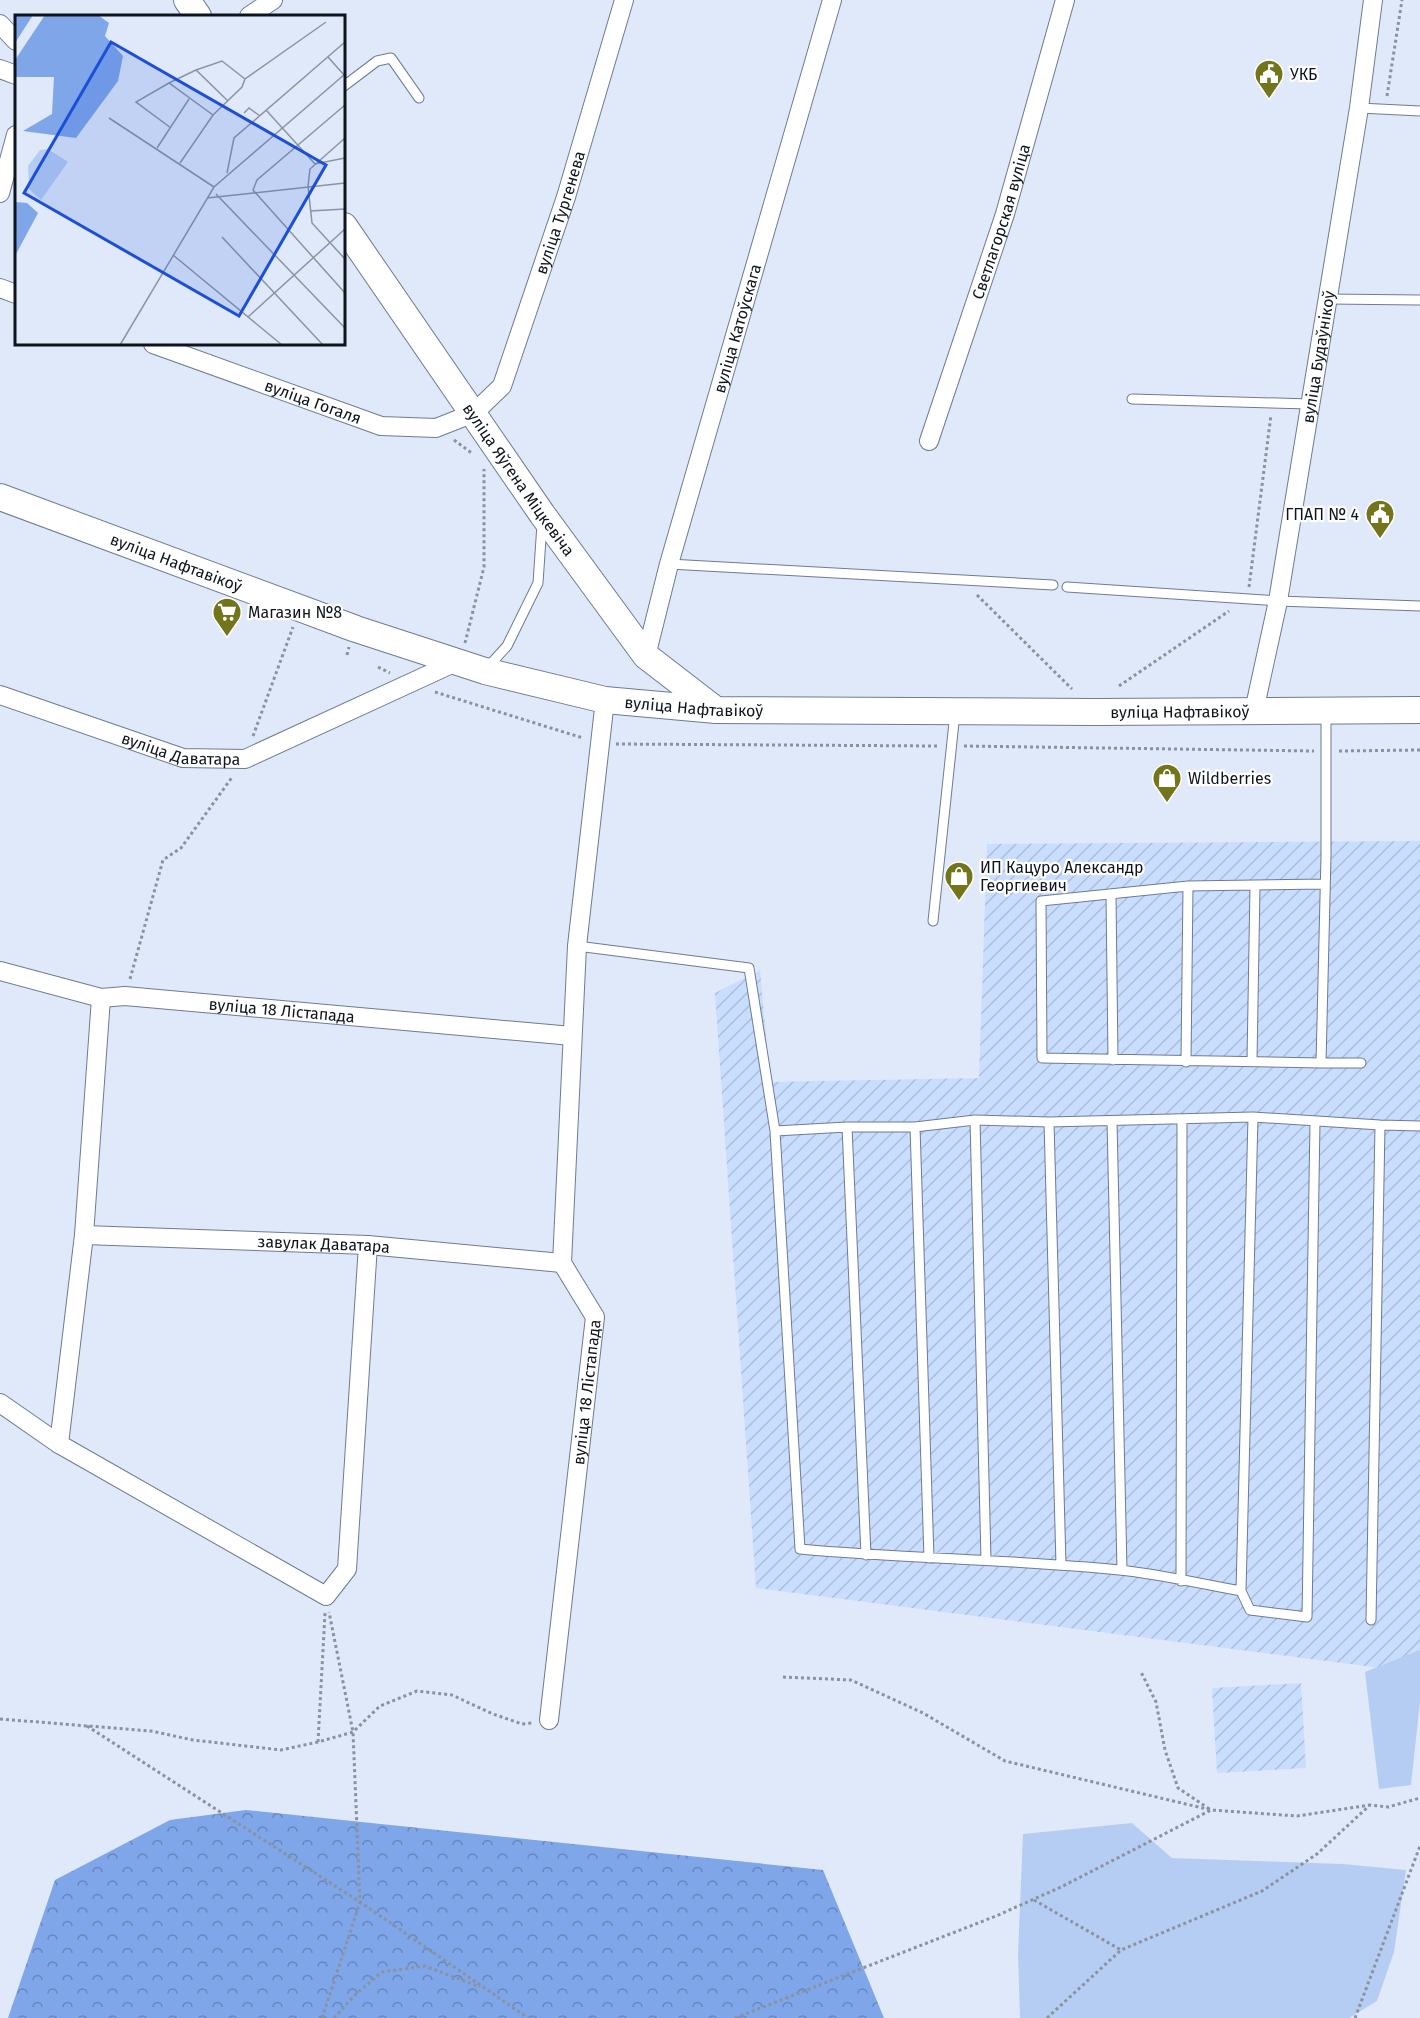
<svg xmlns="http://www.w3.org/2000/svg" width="1420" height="2018" font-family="'Fira Sans',sans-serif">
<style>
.industrial{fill:url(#industrial-furrows)}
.grass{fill:#b6cdf3}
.forest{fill:url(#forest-crowns)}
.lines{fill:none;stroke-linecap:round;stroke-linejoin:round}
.lane-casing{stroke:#6d7b94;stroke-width:11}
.street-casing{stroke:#6d7b94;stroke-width:20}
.secondary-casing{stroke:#6d7b94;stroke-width:28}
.path{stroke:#8a92a0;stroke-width:3;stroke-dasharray:3 3;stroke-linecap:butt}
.lane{stroke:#fff;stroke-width:9}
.street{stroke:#fff;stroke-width:18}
.secondary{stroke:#fff;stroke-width:26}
.labels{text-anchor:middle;stroke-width:4.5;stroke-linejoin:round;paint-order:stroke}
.poi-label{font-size:16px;fill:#0e141d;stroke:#fff;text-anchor:start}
.street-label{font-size:16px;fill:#0e141d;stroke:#fff}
.inset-road{fill:none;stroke:#8b94a2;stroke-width:1.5}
.view{fill:#1d4ed8;fill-opacity:0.15;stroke:#1d4ed8;stroke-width:3}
.inset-edge{fill:none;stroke:#0e141d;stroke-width:3}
</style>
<defs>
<pattern id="industrial-furrows" width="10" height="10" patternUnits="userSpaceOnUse" patternTransform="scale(1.5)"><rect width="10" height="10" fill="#c9ddff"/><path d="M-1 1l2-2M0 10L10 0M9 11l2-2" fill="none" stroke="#abbdda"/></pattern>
<pattern id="forest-crowns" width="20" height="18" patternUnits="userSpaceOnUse" patternTransform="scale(1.5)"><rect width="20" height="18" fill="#7ea6e9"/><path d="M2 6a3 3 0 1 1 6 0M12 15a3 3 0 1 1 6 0" fill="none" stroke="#6686bc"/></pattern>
</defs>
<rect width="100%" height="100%" fill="#dfe9fa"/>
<path class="industrial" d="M1420,841V1673L756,1588L715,993L760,970L770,1082L979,1078L987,844Z
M1301,1683L1306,1768L1217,1773L1212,1688Z"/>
<path class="grass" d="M1420,1650V1702L1411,1785L1379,1789L1365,1672Z
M1132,1823L1172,1858L1343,1864L1406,1870L1394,1952L1377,2001L1349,2018H1020L1018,1954L1023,1834Z"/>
<path class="forest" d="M246,1810L823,1870L884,2018H8L55,1880L170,1820Z"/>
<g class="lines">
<g class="lane-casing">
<path id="lane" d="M344,86L377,61L391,58L419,98
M1359,108L1420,111
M1328,299L1420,300
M1132,399L1310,404
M669,564L1053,585
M1067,587L1278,601L1420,606
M486,669L507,646L538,583L542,524
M1324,884L1188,886L1041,901L1042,1058L1321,1063L1326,856V711
M1111,895L1113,1060
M933,921L955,713
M577,946L749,968L775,1131
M1252,1061L1255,886
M1186,1062L1188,886
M1321,1063H1361
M1253,1117L1241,1591C1201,1584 1160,1574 1119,1570C1013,1559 907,1559 800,1549L775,1131L847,1127H915L975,1120L1049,1122L1253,1117L1380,1125L1420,1126
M975,1120L986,1560
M1112,1121L1122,1570
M1049,1122L1061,1565
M847,1127L866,1555
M915,1127L929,1558
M1181,1581L1182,1119
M1241,1591L1250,1610L1307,1617L1315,1121
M1371,1620L1380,1125"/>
</g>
<g class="street-casing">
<g id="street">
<path d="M249,16L273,0"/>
<path d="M0,24L16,41"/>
<path d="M0,69L16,75"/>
<path d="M0,193L16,135"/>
<path d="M0,288L16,294"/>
<path id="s1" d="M153,344L381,426L436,428L474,413L502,386L566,197L624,0"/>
<path id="s2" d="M929,441L1005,214L1065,0"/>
<path id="s3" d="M646,656L669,564L832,0"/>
<path id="s4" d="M0,695L183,758L245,759L456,662"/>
<path id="s5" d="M1254,711L1278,601L1359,108L1373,0"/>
<path id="s6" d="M0,971L101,998L125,996L572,1036"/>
<path d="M101,998L84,1235L59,1444L326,1596L347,1569L368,1245"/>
<path id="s7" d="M84,1235L368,1245L562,1263"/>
<path d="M0,1403L59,1444"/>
<path id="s8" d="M549,1720L595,1317L562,1263L577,946L605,700"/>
</g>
</g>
<g class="secondary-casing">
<g id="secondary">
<path d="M187,0L198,16"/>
<path id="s9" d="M344,226L542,514L646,656L716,710"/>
<path id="s10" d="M0,497L356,629L485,671L605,700L716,710L1095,712L1420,710"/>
</g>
</g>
<path class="path" d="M1387,96L1402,0
M454,440L473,454
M1249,587L1271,415
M977,595L1072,689
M465,643L484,567V469
M347,655L349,647
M378,667L390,673
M1119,686L1229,611
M435,692L583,738
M253,736L293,627
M616,744L939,746
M964,746L1314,751
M1339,751L1420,750
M130,979L163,860L181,848L233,776
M783,1677L851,1680L923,1713L1005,1761L1211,1810L1297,1816L1370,1805
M0,1719L151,1731L193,1740L281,1750L318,1742L353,1732L380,1706L417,1691L452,1695L493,1714L522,1724L532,1723
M87,1726L360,1902L528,2018
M318,1742L325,1613
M1034,1900L1121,1950
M322,2018L360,1902L353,1732L329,1612
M334,2018L355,1995L382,1972L425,1966L480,1987
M735,2018L996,1916L1061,1887L1211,1810L1178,1788L1165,1750L1156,1702L1141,1672
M1047,2018L1121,1950L1262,1891L1317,1854L1370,1805L1388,1807L1420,1798
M1355,2018L1420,1846"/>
<use href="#lane" class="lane"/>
<use href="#street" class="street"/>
<use href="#secondary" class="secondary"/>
</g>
<defs>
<g id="civic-pin" transform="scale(1.5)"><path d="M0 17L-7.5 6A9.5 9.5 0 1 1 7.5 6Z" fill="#73751b" stroke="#fff"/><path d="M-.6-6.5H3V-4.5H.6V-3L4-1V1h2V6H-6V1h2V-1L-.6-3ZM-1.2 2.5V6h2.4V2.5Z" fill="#fff"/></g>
<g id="supermarket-pin" transform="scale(1.5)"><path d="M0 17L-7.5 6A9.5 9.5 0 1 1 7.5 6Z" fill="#73751b" stroke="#fff"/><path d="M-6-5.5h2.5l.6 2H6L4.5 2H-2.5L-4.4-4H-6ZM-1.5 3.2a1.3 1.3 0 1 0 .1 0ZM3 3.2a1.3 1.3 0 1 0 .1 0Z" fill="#fff"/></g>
<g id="shop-pin" transform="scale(1.5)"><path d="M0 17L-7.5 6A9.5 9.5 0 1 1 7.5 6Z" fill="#73751b" stroke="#fff"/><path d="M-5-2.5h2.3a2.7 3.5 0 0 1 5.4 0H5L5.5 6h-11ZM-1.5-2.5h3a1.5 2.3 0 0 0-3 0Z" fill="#fff"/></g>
</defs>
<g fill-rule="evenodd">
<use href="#civic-pin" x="1269" y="74"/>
<use href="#civic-pin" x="1380" y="514"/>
<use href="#supermarket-pin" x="227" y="612"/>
<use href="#shop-pin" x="1167" y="778"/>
<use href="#shop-pin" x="959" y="876"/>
</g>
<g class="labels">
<g class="poi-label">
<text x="1290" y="80">УКБ</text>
<text x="1359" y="520" text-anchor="end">ГПАП № 4</text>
<text x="248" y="618">Магазин №8</text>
<text x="1188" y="784">Wildberries</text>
<text x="980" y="873">ИП Кацуро Александр<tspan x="980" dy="18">Георгиевич</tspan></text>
</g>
<g class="street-label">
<text dy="6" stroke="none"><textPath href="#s1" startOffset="560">вуліца Тургенева</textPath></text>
<text dy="6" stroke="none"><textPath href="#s2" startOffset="231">Светлагорская вуліца</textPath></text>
<text dy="6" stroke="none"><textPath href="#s3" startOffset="340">вуліца Катоўскага</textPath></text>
<text dy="6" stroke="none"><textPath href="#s5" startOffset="360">вуліца Будаўнікоў</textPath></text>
<text dy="6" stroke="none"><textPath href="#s1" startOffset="170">вуліца Гогаля</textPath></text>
<text dy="6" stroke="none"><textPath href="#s9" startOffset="308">вуліца Яўгена Міцкевіча</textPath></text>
<text dy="6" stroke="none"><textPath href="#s10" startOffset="188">вуліца Нафтавікоў</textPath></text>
<text dy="6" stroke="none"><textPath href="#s10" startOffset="728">вуліца Нафтавікоў</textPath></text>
<text dy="6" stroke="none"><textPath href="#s10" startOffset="1214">вуліца Нафтавікоў</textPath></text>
<text dy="6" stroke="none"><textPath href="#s4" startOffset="190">вуліца Даватара</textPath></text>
<text dy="6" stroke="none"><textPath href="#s6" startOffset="286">вуліца 18 Лістапада</textPath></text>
<text dy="6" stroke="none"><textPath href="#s7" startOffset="240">завулак Даватара</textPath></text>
<text dy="6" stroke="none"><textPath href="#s8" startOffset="330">вуліца 18 Лістапада</textPath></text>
</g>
</g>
<g transform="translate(15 15)">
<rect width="330" height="330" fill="#dfe9fa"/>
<path d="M33,134L53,147L26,185L14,174L13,151L25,135Z" fill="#b6cdf3"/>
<path d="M0,0H18L0,28ZM30,0H83L94,8L90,21L108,41L103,66L61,123L8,116L37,99L39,62H0V45ZM0,187L12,188L23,198L0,241Z" fill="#7ea6e9"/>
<path class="inset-road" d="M313,42L330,61M181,55L207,46L230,64M154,68L181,55L213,86M330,90L242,165L238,175L330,278M251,95L300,149L330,143M229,98L234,93L245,101M94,103L199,172M156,113L121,87L154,68L198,100M330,123L295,154L293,171L297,208L330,244M142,133L174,84M165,148L198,100L227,72L230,64L311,7M212,158L219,123L330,27M201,179L330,313M192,183L330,168M295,196L330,194M207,222L308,330M158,240L267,330M233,302L330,214M105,330L199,172L330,59"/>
<path class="view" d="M96,27L311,150L224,301L9,178Z"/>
<rect width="330" height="330" class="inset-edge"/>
</g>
</svg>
